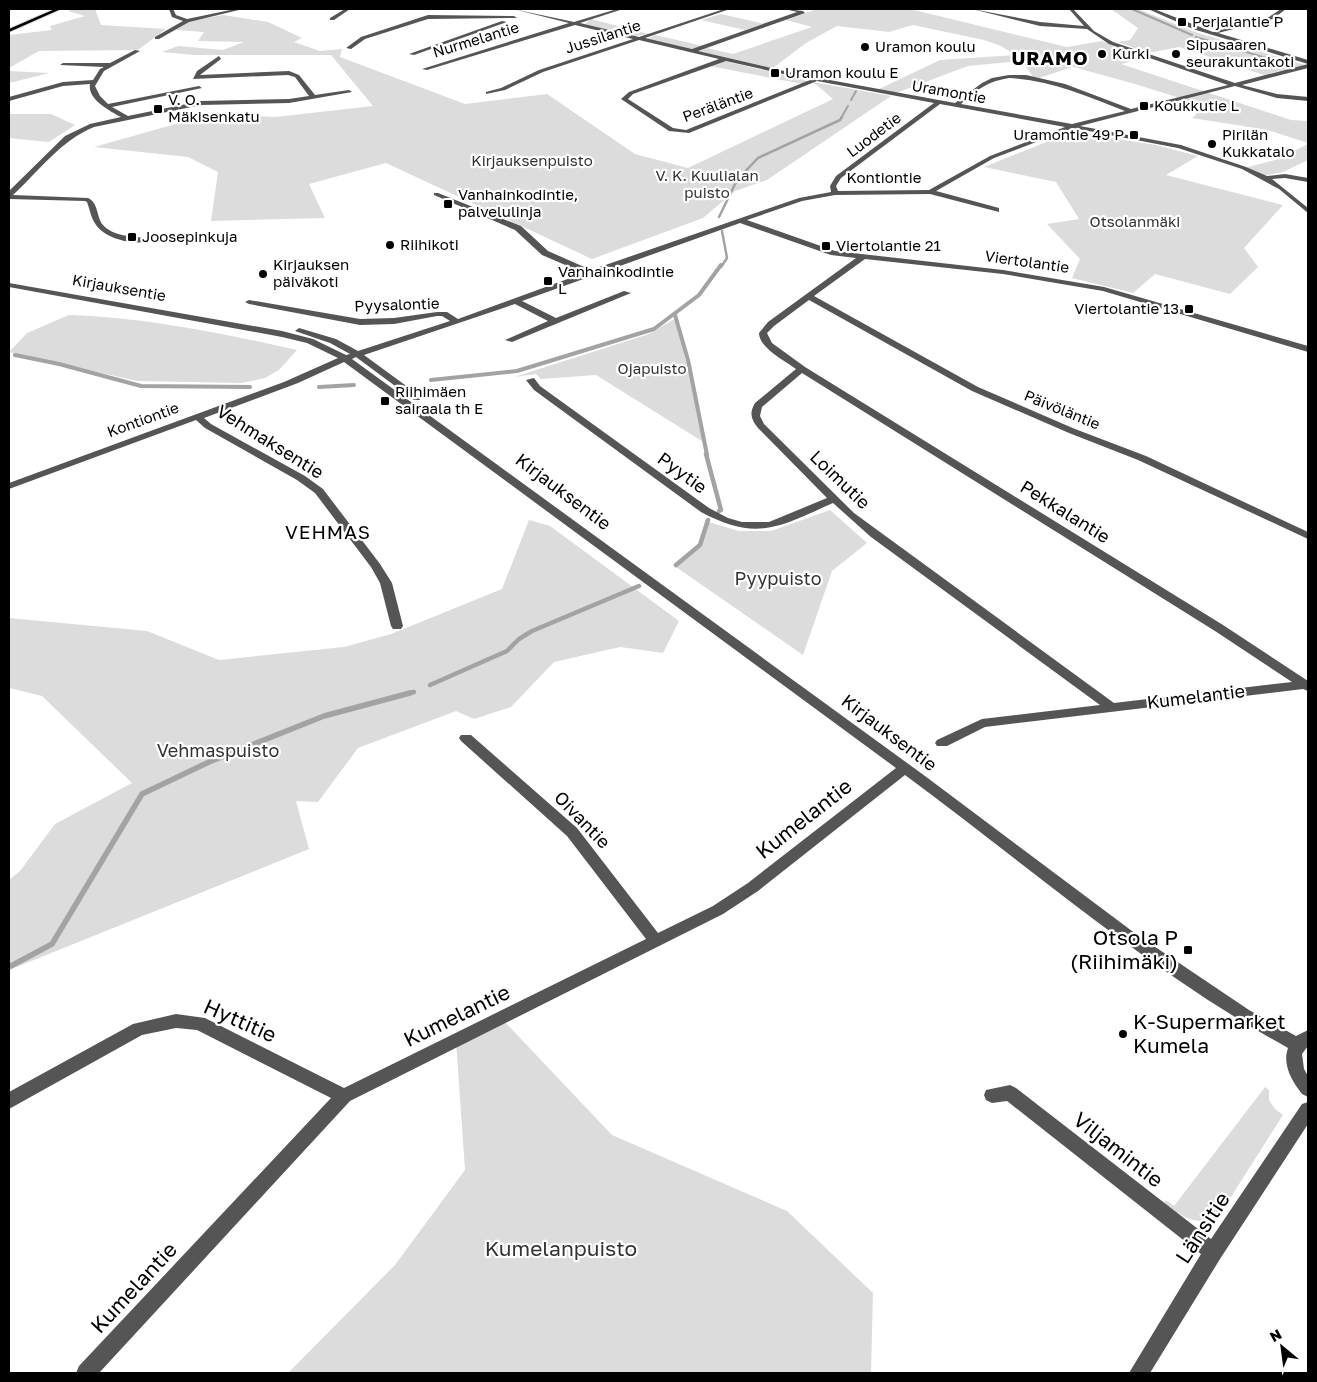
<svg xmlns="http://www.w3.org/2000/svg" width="1317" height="1382" font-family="'Golos Text',sans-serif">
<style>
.green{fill:#dcdcdc}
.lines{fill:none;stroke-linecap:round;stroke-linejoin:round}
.stream-far4{stroke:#a3a3a3;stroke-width:2}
.stream-far3{stroke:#a3a3a3;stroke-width:2.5}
.stream-far2{stroke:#a3a3a3;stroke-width:4}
.stream-far1{stroke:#a3a3a3;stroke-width:4.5}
.stream{stroke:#a3a3a3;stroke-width:5.5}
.major-casing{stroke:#dbdbdb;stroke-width:2}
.minor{fill:#555;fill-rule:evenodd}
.major{fill:#000;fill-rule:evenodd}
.poi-dot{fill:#000;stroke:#fff;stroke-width:2}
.labels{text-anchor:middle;stroke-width:4.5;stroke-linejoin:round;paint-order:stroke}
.far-poi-label{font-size:15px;fill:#000;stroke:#fff;text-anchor:start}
.far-street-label{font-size:15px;fill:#000;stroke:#fff}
.far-park-label{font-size:15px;fill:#333;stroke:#fff}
.street-label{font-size:18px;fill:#000;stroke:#fff}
.park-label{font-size:18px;fill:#333;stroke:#fff}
.far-district-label{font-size:19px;font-weight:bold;letter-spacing:1px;fill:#000;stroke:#fff}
.neighbourhood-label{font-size:19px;letter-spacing:1px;fill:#000;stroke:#fff}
.near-street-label{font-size:21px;fill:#000;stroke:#fff}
.near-poi-label{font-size:21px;fill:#000;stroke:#fff;text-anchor:end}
.near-park-label{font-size:21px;fill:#333;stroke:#fff}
</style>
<rect width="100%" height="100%" fill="#fff"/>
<path class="green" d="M73,9H95L101,25L166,29L138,50L39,51L9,68V35L52,30L50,26L85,16L68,11Z
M817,9H910L1067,47L1102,41L1146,57L1121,64L1291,120L1308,121V143L1268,130L1192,118L1205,106L1135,84L1073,67L1039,78L1033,77L1022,61L968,66L896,93L877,90L940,60L1015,55L1001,46L984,40L913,25L889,32L837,26L806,43L773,68L698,51L707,48L733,54L812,27L786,20Z
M1111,9H1138L1195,32L1305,65L1264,75L1179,47L1148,53L1118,42L1130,40L1138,28Z
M721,14L765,24L745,30L701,20Z
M223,15L268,22L302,38L294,42L320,51L342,49L340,57L465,104L547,94L635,154L688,168L833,99L813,82L891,96L767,180L735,191L703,218L592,259L386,163L309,184L325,218L211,221L218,172L188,157L94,147L211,114L275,117L373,106L331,55H194L162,52L178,46L223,50L244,42L198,41L204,32L176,30L189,21Z
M591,19L649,34L636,36L585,24Z
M655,35L703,46L692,49L647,39Z
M724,61L806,80L808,82L802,84L710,66Z
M9,71L50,73L9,83Z
M9,114H51L75,125L49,142L9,138Z
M1071,132L1156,145L1198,156L1166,175L1283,205L1244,248L1258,267L1230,294L1155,274L1133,293L1072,278L1080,259L1047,224L1079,219L1056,182L984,167Z
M1308,144V160L1283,172L1262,176L1244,168L1279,159Z
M69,315C142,317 226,334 297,350L279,370L265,378L241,383L137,381L9,352L27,333Z
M676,318L705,443L596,375L541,379L536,374L514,377L649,334Z
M830,510L867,543L832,571L803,655L676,567L701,547L705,521L739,531H771Z
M529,520L550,526L679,621L663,653L620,647L554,662L511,707L474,719L456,711L358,748L318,802L296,801L309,849L9,970V880L20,871L55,824L132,783L42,696L9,688V618L147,631L219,660L344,647L391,634L502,589Z
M502,1019L612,1135L787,1211L873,1293L871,1373H288L395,1265L465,1170L456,1041Z
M1265,1087L1269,1090V1100L1275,1109L1283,1115L1222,1211C1203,1231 1182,1217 1164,1203L1166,1200L1174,1206Z"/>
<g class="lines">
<path class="stream-far4" d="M1132,9L1192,35
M1196,37L1293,66
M851,100L856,91
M841,118L848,106"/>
<path class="stream-far3" d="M719,217L737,180L758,158L840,120L842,117
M721,267L727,258L722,231"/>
<path class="stream-far2" d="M675,315L688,360L707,455
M15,355L59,364L141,386L250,387
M431,380L517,371L654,329L699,295L721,265
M319,387L354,385"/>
<path class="stream-far1" d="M706,454L721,510L719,511
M676,565L700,545L708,520
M430,685L507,651L519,639L532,631L639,586
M405,694L414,692"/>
<path class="stream" d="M9,967L52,944L142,794L209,762L324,716L410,693"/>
<g class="major-casing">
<path id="major" d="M55,9H61L9,32V29Z"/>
</g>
<path class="minor" d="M169,9H173L176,15L187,19L235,9H243L189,22L159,39H155V37L183,21L172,17Z
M345,9H350L334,20H330V18Z
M513,9L574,22L617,9H623L580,23L639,37L724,9H730L645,38L692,49L797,12L785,9L803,11L805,13L698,51L797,74L955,103L982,83L992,78L1009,75H1026L1065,84L1131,109L1228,85L1109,44L1087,29L1040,26L972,9L1040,22L1084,26L1069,9H1073L1094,31L1113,42L1235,83L1308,64V68L1242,85L1277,94L1308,97V101L1277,98L1235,86L1080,126L1181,145L1246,167L1267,176L1285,174L1308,178V182L1285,178L1272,179L1308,208V213L1279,189L1242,169L1178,148L1073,128L994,158L936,191L999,208V212L930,194L835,195L802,201L747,220L835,251L1003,270L1104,287L1308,346V352L1103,291L1003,274L865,259L814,296L978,387L1075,429L1146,456L1308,532V539L1138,460L1069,433L972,391L809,300L774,326L767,333L772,343L805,367L1223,625L1308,681V691L1303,689L985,727L947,746H937L935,743L937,740L982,719L1100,705L871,537L833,503C779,527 757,542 701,512L534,390L526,380L534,378L540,386L709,508L728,518L742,522H769L827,498L758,428C751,419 749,413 755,403L796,369C785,361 759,348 759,333L768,322L856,258L831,255L740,223L522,301L556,318L624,291L631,293L512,342L505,340L548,321L515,304L364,355L420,396V400H414L356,357L352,359L925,776L1136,934L1249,1010L1296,1036L1308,1030V1046L1302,1054L1304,1069L1308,1076V1097L1302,1094C1292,1081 1282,1065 1288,1048C1150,972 1031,868 905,775L758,891L723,914L350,1101L99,1373H76L79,1366L331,1098L197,1030L176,1028L142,1035L9,1109V1092L133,1024L176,1014L205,1018L344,1088L646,939L567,836L461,741L459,738L461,735H471L577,828L658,933L713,906L748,883L896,768L344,362L298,383L204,418L211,424L305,476L323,489L380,564L392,583L403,626L401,629H393L391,626L380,583L371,567L315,493L297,480L205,428L196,420L9,489V483L284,382L338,358L307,343L282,337L9,287V283L282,331L313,339L346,355L350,354L330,343L295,331L299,328L336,339L358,351L450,321L442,316H437L394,324L360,325L249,304L245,302L249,300L360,319L394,318L437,312H447L458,319L584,273L542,255L515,230L434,195V193H438L521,226L548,251L591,270L799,198L831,192L830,186L836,176L934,103L817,81L689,133L669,131L621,99L629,92L719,59L639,40L543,72L505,90L486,94V92L501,88L539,70L633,39L575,25L427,70L422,69L569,23ZM726,61L810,80L686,130L673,128L628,99L633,94ZM1009,78C1050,80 1087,96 1125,111L1072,124L961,104C975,90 989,81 1009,78ZM940,104L1065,127L990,156L929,190L838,191L836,186L841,178ZM802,373L1215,631L1292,682L1114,703L854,513L764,424L760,416L762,407Z
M1148,9H1154L1213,32L1269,17L1281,9H1286L1273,19L1218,33L1308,60V64L1193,29Z
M428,15L514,16L517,18L428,19L365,39L351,49L346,48L361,37Z
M502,21L507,22L414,55L409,54Z
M135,50L140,51L104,71L95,86L100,96L108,104L199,86L202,88L112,107L128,116L201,101L289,99L309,96L295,77L288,75L193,79L197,71L219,56L221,59L200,75L289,71L299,75L315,95L349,90L352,92L289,103L201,105L94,127C60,141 40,170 13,195L88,198C99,203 96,217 103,225C113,236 130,236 144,238V242C129,244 105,238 96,225C91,218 90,210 87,202L85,201L9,199V191L65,136L90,124L121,117C110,111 87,99 90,84L63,86L9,101V97L63,82L93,80L100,69L104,67L60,65L63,63H110Z
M1010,1085L1016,1088L1211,1239L1302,1104L1308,1102V1124L1220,1259L1150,1373H1129L1201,1254L1007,1101L992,1103L986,1100L984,1095L986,1090Z"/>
<use href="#major" class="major"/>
</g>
<g class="poi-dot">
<rect x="1177" y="17" width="10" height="10" rx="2.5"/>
<circle cx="865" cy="47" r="5"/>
<circle cx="1102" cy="54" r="5"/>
<circle cx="1176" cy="54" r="5"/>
<rect x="770" y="68" width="10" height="10" rx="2.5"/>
<rect x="1139" y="101" width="10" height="10" rx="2.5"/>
<rect x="153" y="104" width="10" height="10" rx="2.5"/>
<rect x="1129" y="130" width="10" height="10" rx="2.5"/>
<circle cx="1212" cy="144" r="5"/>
<rect x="443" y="199" width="10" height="10" rx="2.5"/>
<rect x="127" y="232" width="10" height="10" rx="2.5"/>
<circle cx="390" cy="245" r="5"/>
<rect x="821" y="241" width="10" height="10" rx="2.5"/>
<circle cx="263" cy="274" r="5"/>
<rect x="543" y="276" width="10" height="10" rx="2.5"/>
<rect x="1184" y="304" width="10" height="10" rx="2.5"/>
<rect x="380" y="396" width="10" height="10" rx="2.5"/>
<rect x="1183" y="945" width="10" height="10" rx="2.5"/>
<circle cx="1123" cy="1034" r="5"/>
</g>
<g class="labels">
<g class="far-poi-label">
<text x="1192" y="27">Perjalantie P</text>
<text x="1186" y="50">Sipusaaren<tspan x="1186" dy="17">seurakuntakoti</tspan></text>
<text x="875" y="52">Uramon koulu</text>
<text x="1112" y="59">Kurki</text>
<text x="785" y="78">Uramon koulu E</text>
<text x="168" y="105">V. O.<tspan x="168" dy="17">Mäkisenkatu</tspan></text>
<text x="1154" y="111">Koukkutie L</text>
<text x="1124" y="140" text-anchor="end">Uramontie 49 P</text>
<text x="1222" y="140">Pirilän<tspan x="1222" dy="17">Kukkatalo</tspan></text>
<text x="458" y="200">Vanhainkodintie,<tspan x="458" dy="17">palvelulinja</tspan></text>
<text x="142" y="242">Joosepinkuja</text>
<text x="400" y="250">Riihikoti</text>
<text x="836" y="251">Viertolantie 21</text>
<text x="273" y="270">Kirjauksen<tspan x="273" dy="17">päiväkoti</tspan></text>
<text x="558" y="277">Vanhainkodintie<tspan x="558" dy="17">L</tspan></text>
<text x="1179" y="314" text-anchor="end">Viertolantie 13</text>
<text x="395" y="397">Riihimäen<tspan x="395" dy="17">sairaala th E</tspan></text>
</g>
<g class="far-street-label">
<text transform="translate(603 37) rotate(-18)" y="5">Jussilantie</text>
<text transform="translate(476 40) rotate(-17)" y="5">Nurmelantie</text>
<text transform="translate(949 92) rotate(10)" y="5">Uramontie</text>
<text transform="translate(718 105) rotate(-20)" y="5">Peräläntie</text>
<text transform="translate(874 135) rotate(-37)" y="5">Luodetie</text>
<text x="884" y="183">Kontiontie</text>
<text transform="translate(1027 262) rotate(8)" y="5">Viertolantie</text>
<text transform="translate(119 288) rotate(10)" y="5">Kirjauksentie</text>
<text transform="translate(397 305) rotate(-2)" y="5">Pyysalontie</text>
<text transform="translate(1062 410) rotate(22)" y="5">Päivöläntie</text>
<text transform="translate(143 420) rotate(-20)" y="5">Kontiontie</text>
</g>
<g class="far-park-label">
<text x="532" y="166">Kirjauksenpuisto</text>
<text x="707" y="181">V. K. Kuulialan<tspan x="707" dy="17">puisto</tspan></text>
<text x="1135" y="227">Otsolanmäki</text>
<text x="652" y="374">Ojapuisto</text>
</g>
<g class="street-label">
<text transform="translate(270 442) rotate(32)" y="6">Vehmaksentie</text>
<text transform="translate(682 473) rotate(36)" y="6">Pyytie</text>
<text transform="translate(840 480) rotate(44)" y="6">Loimutie</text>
<text transform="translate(563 492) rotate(37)" y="6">Kirjauksentie</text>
<text transform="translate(1065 512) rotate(32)" y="6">Pekkalantie</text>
<text transform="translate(1196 697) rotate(-7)" y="6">Kumelantie</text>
<text transform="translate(889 733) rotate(37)" y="6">Kirjauksentie</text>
<text transform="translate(582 820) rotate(46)" y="6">Oivantie</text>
</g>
<g class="park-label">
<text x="778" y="585">Pyypuisto</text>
<text x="218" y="757">Vehmaspuisto</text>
</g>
<g class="far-district-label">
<text x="1050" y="65">URAMO</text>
</g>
<g class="neighbourhood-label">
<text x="328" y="539">VEHMAS</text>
</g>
<g class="near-street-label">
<text transform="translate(804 819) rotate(-38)" y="7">Kumelantie</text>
<text transform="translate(457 1016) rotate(-26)" y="7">Kumelantie</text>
<text transform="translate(240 1021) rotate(24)" y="7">Hyttitie</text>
<text transform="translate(1118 1150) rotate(38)" y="7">Viljamintie</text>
<text transform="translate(1203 1228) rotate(-57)" y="7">Länsitie</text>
<text transform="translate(134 1288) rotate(-47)" y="7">Kumelantie</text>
</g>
<g class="near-poi-label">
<text x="1178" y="945">Otsola P<tspan x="1178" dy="24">(Riihimäki)</tspan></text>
<text x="1133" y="1029" text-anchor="start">K-Supermarket<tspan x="1133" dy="24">Kumela</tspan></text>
</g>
<g class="near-park-label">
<text x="561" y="1256">Kumelanpuisto</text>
</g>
</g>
<rect width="1317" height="1382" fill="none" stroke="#000000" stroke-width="20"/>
<g transform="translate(1282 1347) rotate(331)" stroke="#ffffff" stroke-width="4" paint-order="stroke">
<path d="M0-4L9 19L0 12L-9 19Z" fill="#000000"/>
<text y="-8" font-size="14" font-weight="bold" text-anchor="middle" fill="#000000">N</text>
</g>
</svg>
